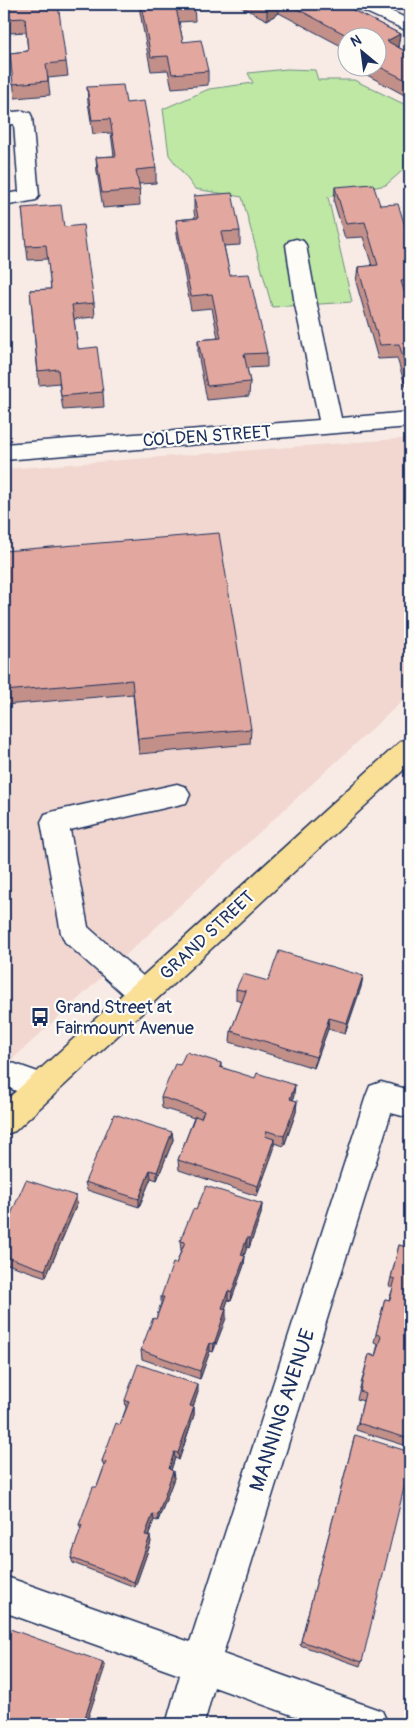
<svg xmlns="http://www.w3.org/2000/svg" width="414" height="1728" font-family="Pangolin,sans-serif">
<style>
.built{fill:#f1d7d0}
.green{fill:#bfe8a4;stroke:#6d8c81}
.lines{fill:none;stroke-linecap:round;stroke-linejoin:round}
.minor-casing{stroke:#1b2f5e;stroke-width:3}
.major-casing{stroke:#1b2f5e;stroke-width:3}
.minor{fill:#fdfcf7;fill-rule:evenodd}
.major{fill:#fadf96;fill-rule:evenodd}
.wall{fill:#c29089;stroke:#1b2f5e}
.shaded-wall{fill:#9e766f;stroke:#1b2f5e}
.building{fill:#e2a89f;stroke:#1b2f5e}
.labels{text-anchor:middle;stroke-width:4.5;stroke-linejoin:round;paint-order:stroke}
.street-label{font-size:18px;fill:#1b2f5e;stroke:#fdfcf7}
.poi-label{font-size:18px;fill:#1b2f5e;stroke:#fdfcf7;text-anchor:start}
.near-street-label{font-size:21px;fill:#1b2f5e;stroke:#fdfcf7}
</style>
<rect width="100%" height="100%" fill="#f8ebe5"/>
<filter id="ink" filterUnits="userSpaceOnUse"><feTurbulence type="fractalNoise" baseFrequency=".02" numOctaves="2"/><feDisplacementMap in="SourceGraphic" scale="10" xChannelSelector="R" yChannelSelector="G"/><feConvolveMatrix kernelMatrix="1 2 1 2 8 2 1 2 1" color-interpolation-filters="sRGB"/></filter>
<g filter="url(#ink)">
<path class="built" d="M410,438V694L4,1067V469Z"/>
<path class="green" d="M287,69L315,70L318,80H354L410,107V164L386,185L328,197L352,302L272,307L242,197L195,189L169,155L163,109L209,89L253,83L248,73Z"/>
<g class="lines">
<g class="minor-casing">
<path id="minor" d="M354,4H376L410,20V32L357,8Z
M23,111L30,113L32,117L39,196L36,200L4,206V194L19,192L14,124L4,125V113Z
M296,239L303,241L306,245L317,305L341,418L410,412V427L4,460V444L319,420L295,305L286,245L289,241Z
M177,784L186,787L190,795L186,803L70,830L88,927L153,985L158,994L153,1003L143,1007L133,1003L65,942L61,933L41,822L45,814L55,811Z
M4,1060L52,1077L56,1087L52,1097L41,1101L4,1086Z
M381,1082L410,1090V1118L391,1113L223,1654L382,1711L388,1724H317L214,1687L204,1724H166L180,1675L4,1612V1576L190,1642L366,1096L370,1086Z"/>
</g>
<g class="major-casing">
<path id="major" d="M410,738V764L15,1131L4,1135V1102L401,741Z"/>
</g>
<use href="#minor" class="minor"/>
<use href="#major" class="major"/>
</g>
<path class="wall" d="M6,4H41L66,62L68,76L48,78L50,95L15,98L10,53L28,51L26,32L9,33Z
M140,4H194L195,21L179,22L183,42L208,71V85L172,88L168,70L151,71L140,12Z
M236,4H341L400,34L398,47L410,54V98L354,68H376V38H346V64L344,62L345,48L279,13L267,20Z
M87,87L126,103L156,168V183L139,184L140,205L103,208L97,172L96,157L114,156L111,133L93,134L88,102Z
M335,187L380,205L410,241V294H406L410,310V384L405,385L397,358L378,359L356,282L358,267L372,266L363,237L345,238L334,202Z
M194,196L240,231V245L224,246L230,275L267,353V367L247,368L250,382L249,396L207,400L198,354V340L218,338L212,308L191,310L177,234L176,220L195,218L194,211Z
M22,208L64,227L94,303L95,317L74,319L78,349L103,392L104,407L63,410L59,383L39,385L30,290L51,289L48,259L28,260Z
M4,551L251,729L250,744L139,754L133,694L4,705Z
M363,976L361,987L345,1034L328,1029L314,1068L230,1042L231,1031L242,1002L236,1000V989L268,981Z
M221,1063V1067L294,1095L293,1100L297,1101L296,1112L284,1146L274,1143V1149L257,1196L179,1170L178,1160L194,1118L162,1108L161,1097L180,1065Z
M172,1132L173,1140L157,1180L151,1178L139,1207L87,1190L85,1182Z
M77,1204L46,1277L4,1263V1230Z
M262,1204L261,1214L249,1248L247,1247L244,1256H245L244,1265L231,1301L228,1300L225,1309L226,1318L213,1352L210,1351L200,1379L142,1359L141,1350L156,1319L161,1303V1297L176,1264L181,1251V1250L180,1241L196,1210Z
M410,1204V1223L406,1222Z
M399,1245L410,1248V1447L356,1430L363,1401L357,1399L369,1354L375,1356L378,1344L374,1342L385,1299L389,1300L393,1288L389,1286Z
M198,1392L193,1407H194V1415L179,1460L175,1458L171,1470L174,1478L158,1521L154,1520L148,1536L151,1542L135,1587L73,1563L71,1558L81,1530L79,1525L97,1487L104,1467L102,1461L120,1425L126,1408L125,1400Z
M355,1435L362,1662L360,1666L300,1645Z"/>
<path class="shaded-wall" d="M271,4H279V13L267,20V6Z
M400,34L398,48L387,41Z
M363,976L361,987L345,1034L347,1023Z
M329,1018L328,1029L314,1068L316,1057Z
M295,1085L294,1095L289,1110L290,1099Z
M297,1101L296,1112L284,1146V1136Z
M172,1132L173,1140L157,1180V1172Z
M274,1139V1149L257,1196L258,1186Z
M150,1170L151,1178L139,1207V1199Z
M76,1196L77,1204L46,1277L45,1270Z
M262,1204L261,1214L249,1248L250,1238Z
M247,1238V1247L241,1264V1255Z
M245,1256L244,1265L231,1301L232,1292Z
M228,1291V1300L222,1317V1308Z
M226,1309V1318L213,1352L214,1344Z
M210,1343V1351L200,1379V1371Z
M198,1385V1392L191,1413L190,1406Z
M194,1407V1415L179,1460L178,1453Z
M174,1452L175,1458L169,1476V1469Z
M173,1471L174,1478L158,1521V1515Z
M153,1514L154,1520L146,1541L145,1535Z
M150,1536L151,1542L135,1587L134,1582Z
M103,1662L105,1667L86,1724H83Z"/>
<path class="building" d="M6,4H41V5L58,4L66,62L46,64L48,81L13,84L10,53L28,51L25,18L7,19Z
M141,4H194L195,7L176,8L183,42L201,40L208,71L172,74L168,56L151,57Z
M263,4H271L267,6Z
M288,4H341L400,34L387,41L410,54V82L376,65V38H352Z
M123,85L126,103L144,101L156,168L136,170L140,190L102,193L96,157L116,156L110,119L92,120L87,87Z
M373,184L380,205L398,204L410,241V280L401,281L410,310V370L407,371L399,344L380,345L358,267L378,265L365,222L346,224L335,187Z
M232,193L240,231L221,232L230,275L249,274L267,353L244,354L250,382L207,386L198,340L221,338L212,294L191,296L176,220L198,218L194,196Z
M61,205L64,227L83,225L94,303L72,305L78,349L97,347L103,392L61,396L58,369L38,371L30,290L51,289L46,245L26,246L22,208Z
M219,533L251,729L138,739L132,680L4,691V551Z
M279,951L363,976L347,1023L329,1018L316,1057L231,1031L246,991L236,989L243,974L268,981Z
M186,1052L221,1063L220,1067L255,1078L257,1073L295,1085L290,1099L297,1101L284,1136L267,1131L265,1136L274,1139L258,1186L178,1160L195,1116L201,1118L204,1111L161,1097L175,1064L180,1065Z
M114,1114L172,1132L157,1172L150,1170L139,1199L85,1182Z
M26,1180L76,1196L45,1270L4,1256V1230Z
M206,1186L262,1204L250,1238H247L241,1255L245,1256L232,1292L228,1291L222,1308L226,1309L214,1344L210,1343L200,1371L141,1350L153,1318L156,1319L164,1297H161L173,1263L176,1264L185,1242L180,1241L193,1209L196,1210Z
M410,1204V1213H408Z
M399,1245L410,1248V1439L358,1423L365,1393L360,1391L369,1354L375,1357L381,1336L376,1334L385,1299L390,1300L395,1279L391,1278Z
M138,1364L198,1385L190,1406L194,1407L178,1453L174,1452L169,1469L173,1471L158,1515L153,1514L145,1535L150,1536L134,1582L71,1558L82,1525H79L93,1487H97L106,1462L102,1461L116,1423L120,1425L129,1402L125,1400Z
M355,1435L410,1452V1463L362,1662L301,1641Z
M10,1629L103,1662L83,1724H59L57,1723L56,1724H4V1646Z"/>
</g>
<defs>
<g id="bus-bare" transform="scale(1.5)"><path d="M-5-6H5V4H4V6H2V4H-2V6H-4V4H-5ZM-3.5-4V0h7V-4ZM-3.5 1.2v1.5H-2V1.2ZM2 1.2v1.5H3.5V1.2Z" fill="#1b2f5e" stroke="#fdfcf7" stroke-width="2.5" paint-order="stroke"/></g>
</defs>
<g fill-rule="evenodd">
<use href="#bus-bare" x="40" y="1017"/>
</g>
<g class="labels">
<g class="street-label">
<text transform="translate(207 436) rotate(-4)" y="6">COLDEN STREET</text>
<text transform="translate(207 935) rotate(-43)" y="6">GRAND STREET</text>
</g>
<g class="poi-label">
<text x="55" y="1013">Grand Street at<tspan x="55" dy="21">Fairmount Avenue</tspan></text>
</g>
<g class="near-street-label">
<text transform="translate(282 1410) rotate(-72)" y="7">MANNING AVENUE</text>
</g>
</g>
<rect width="414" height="1728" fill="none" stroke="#fdfcf7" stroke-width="20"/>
<rect x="10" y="10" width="394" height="1708" fill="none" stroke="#1b2f5e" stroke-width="2" filter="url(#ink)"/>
<g transform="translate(362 52) rotate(331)"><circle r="24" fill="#fdfcf7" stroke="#a3aaba"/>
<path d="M0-4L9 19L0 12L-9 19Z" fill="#1b2f5e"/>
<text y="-8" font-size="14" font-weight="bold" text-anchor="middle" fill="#1b2f5e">N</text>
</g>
</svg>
